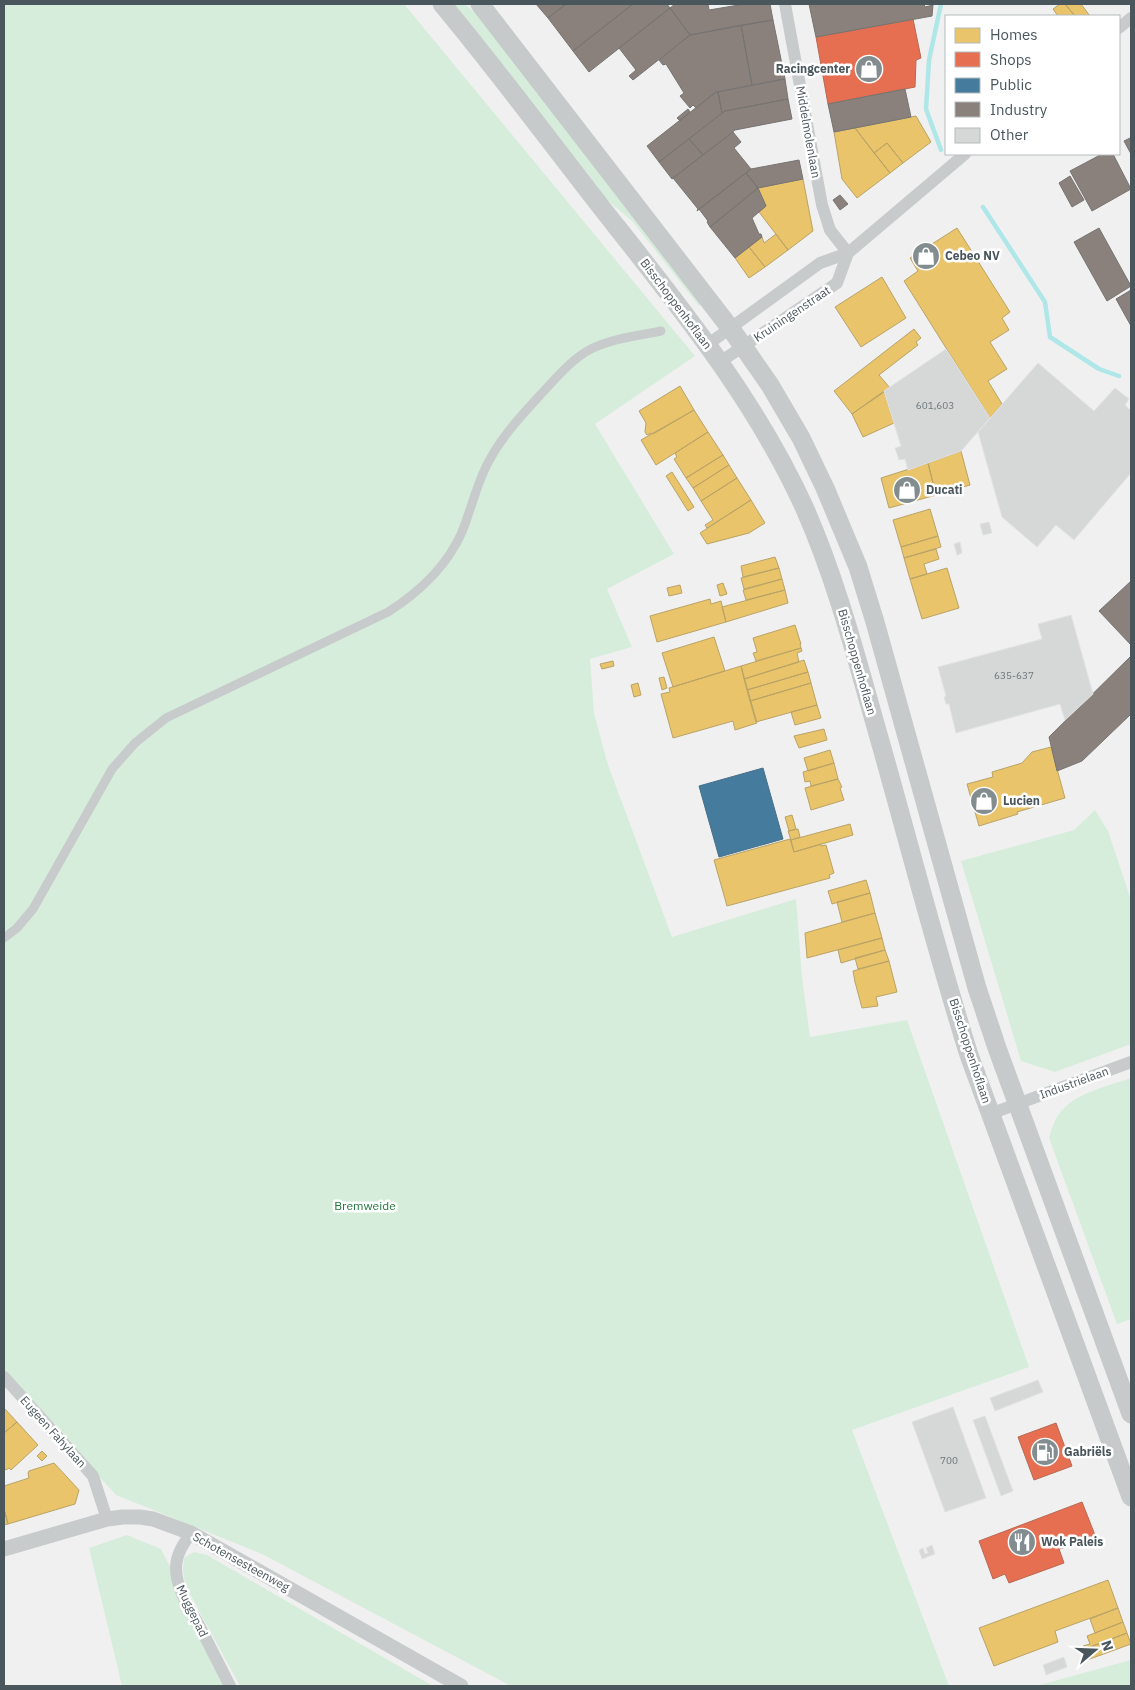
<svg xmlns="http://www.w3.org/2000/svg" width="1135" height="1690" font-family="'IBM Plex Sans',sans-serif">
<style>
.green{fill:#d7eddb}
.homes{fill:#e9c46a;stroke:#b9a366}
.shops{fill:#e76f51;stroke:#b86854}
.public{fill:#457b9d;stroke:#467089}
.industry{fill:#8a817c;stroke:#767472}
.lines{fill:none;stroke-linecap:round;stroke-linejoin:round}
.stream{stroke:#afe6e8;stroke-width:4.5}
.building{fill:#d6d8d8;stroke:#e2e2e3}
.pedestrian{stroke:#c8cbcc;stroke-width:9}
.minor{stroke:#c8cbcc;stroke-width:12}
.tertiary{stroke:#c8cbcc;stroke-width:15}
.primary{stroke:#c6cacb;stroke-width:19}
.labels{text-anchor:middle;stroke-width:5;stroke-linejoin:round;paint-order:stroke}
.number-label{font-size:10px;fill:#6e787c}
.poi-label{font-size:12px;font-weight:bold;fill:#49565b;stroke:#fff;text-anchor:start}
.street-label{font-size:12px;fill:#49565b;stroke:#fff}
.park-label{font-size:12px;fill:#20763b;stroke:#fff}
</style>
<rect width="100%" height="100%" fill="#f0f0f0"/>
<path class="green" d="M4,4H404L695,356L595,424L674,554L607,589L632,647L590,659L594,713L607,762L672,937L796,899L802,977L810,1037L907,1020L1029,1367L852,1430L949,1686H511L262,1554L116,1495L4,1373Z
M453,4H464L475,12L702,303L699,306L633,222L605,198Z
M1095,810L1108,831L1131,900V1044L1055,1072L1021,1061L961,861L1074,830Z
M1131,1078V1319L1117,1324L1049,1138C1052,1128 1055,1117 1063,1109C1079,1092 1109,1086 1131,1078Z
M127,1535L161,1549L231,1686H122L89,1548Z
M194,1552L207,1555L433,1686H240L185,1585L183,1570L184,1558Z
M1131,1660V1686H1036Z"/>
<path class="homes" d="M1060,4H1065L1075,16H1058L1053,9Z
M1065,4H1081L1090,16H1075Z
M916,116L931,142L903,163L887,143L874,153L855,128Z
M855,128L890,173L857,198L842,179L834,132Z
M887,143L903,163L890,173L874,153Z
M803,179L813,231L788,250L759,212L766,206L758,188Z
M957,228L1010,312L1002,318L1009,330L990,342L1007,369L988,381L1002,404L990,418L904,281L918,271L910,258Z
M776,234L788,250L765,267L749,247L762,237L764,243Z
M749,247L765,267L749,278L735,258Z
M882,277L906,318L861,347L835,307Z
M914,329L921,338L916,342L918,345L879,375L890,388L852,414L834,391Z
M680,386L694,410L653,434L652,433L647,435L645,432L646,423L639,411Z
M884,391L894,423L863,437L852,414Z
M694,410L708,432L656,465L641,440Z
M708,432L723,455L686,478L674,459L677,457L675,453Z
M961,451L970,485L936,495L928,463Z
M723,455L729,465L693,488L686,478Z
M928,463L936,495L889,508L881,478Z
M729,465L737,478L701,501L693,488Z
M672,472L694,507L688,511L666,476Z
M737,478L751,500L707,528L705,525L713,520L701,501Z
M751,500L765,523L749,533L707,544L700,533Z
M930,509L938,536L901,547L893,520Z
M938,536L941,547L904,558L901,547Z
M936,549L939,559L924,564L927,574L910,579L904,558Z
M775,557L779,568L743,577L741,566Z
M779,568L782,579L744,589L741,578Z
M947,568L959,608L922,619L910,579Z
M782,579L785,590L746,600L743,590Z
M723,583L727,594L720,596L717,585Z
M680,585L682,593L669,596L667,588Z
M785,590L788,603L726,622L722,607Z
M710,599L711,604L721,601L726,622L657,642L650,616Z
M795,625L801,644H800L801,648L756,661L753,653L757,652L753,638Z
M714,637L725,671L673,687L662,653Z
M801,648L802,651L797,653L799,662L744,679L741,666Z
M804,660L808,672L747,690L744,679Z
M613,661L614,666L602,669L600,664Z
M741,666L757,723L735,730L733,721L673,738L661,694L670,692L669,688Z
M808,672L811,683L750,701L747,690Z
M664,677L667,688L662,690L659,678Z
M638,683L641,695L634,697L631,685Z
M811,683L817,705L756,722L750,701Z
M817,705L821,718L795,725L791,712Z
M824,729L827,740L799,748L794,736Z
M1051,747L1065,798L1017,812L1018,814L979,826L967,784L993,777L992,772L1022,763L1032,752Z
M830,750L834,763L808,771L804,758Z
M834,763L838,779L811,786L810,781L805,782L803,772Z
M838,779L842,787L840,788L844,800L811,810L805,788Z
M792,815L796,829L789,831L785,817Z
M850,824L853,835L794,852L791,840Z
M798,829L800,837L791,840L788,831Z
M790,839L794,852L821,844V846L826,845L834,873L829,875L830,878L727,906L714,860Z
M866,880L870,893L832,904L828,891Z
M870,893L875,913L842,922L837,902Z
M875,913L882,938L807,958L805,933Z
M882,938L885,950L841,963L838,950Z
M885,950L889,961L858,969L855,958Z
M889,961L897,992L876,997L878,1006L862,1008L855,982L853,971Z
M4,1408L17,1422L4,1433Z
M17,1422L38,1445L11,1470L9,1468L6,1470L4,1468V1433Z
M42,1451L47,1456L42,1461L37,1456Z
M54,1463L79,1490L75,1504L8,1524L4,1509V1486L29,1478L28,1473L29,1471Z
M4,1509L8,1524L4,1525Z
M1108,1580L1118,1608L1055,1631L1058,1642L994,1666L979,1628Z
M1118,1608L1123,1622L1095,1633L1090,1619Z
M1123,1622L1127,1633L1084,1649L1083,1646L1090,1644L1087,1636Z
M1127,1633L1131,1644L1087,1660L1083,1650Z"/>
<path class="shops" d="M913,19L921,58L916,60L915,87L828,104L816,37Z
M1056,1423L1072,1466L1034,1480L1018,1437Z
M1082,1502L1095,1535L1072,1543L1070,1538L1063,1540L1066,1547L1059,1549L1064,1563L1009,1583L1005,1574L993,1579L979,1541Z"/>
<path class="public" d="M763,768L783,839L719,857L699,786Z"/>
<path class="industry" d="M536,4H566L548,18Z
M566,4H633L573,51L548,18Z
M633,4H667L670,8L589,72L573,51Z
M675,4H708L709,10L745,4H770L773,20L690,35L670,8Z
M809,4H924L925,7L933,5L932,16L816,37Z
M670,8L690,35L633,80L629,76L636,70L619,48Z
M773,20L785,79L752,85L741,25Z
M741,25L752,85L716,92L696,108L693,105L690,108L680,96L684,93L666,64L663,65L659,60L690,35Z
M785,79L788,99L725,111L722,113L718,92Z
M905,89L911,117L834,132L828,104Z
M716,92H718L722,113L659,162L647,146Z
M788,99L792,119L735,130L703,155L689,139L725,111Z
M688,109L690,112L680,121L677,118Z
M733,132L741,142L734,148L751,169L697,211L698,209L673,178Z
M1130,138H1131V154L1124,141Z
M689,139L703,155L672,179L659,162Z
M1102,154H1113L1131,189L1092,211L1070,171Z
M799,160L803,179L758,188L746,173L751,169Z
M746,173L758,188L710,227L707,222L708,221L699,209Z
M1070,176L1084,200L1072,207L1059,183Z
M758,188L766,206L752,218L759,234H761L762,237L735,258L710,227Z
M840,195L848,204L840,210L833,200Z
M1099,228L1131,286L1107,301L1074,242Z
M1131,290V326L1116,299Z
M1131,581V645L1099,611Z
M1131,656V714L1082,761L1057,771L1049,737Z"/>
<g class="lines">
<path class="stream" d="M941,4L929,60L926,109L941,150
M983,207L1045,302L1050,337L1099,369L1119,376"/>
</g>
<path class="building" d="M946,349L990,418L961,451L908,470L905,459L899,460L895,448L901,446L884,391Z
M1038,363L1094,411L1115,388L1129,399L1125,405L1131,411V473L1074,540L1056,525L1037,547L1002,517L978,432Z
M989,522L992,533L983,535L980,524Z
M960,542L962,553L957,555L954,544Z
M1071,615L1093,694L1065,720L1060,704L956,733L949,704H946L944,697L946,696L938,667L1042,639L1038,624Z
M1038,1380L1043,1392L995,1411L990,1398Z
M953,1407L986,1498L945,1512L912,1422Z
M985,1416L1013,1491L1001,1496L973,1420Z
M932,1545L935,1554L922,1559L919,1550L923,1548L925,1554L928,1553L926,1548Z
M1064,1657L1067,1667L1046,1675L1043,1665Z"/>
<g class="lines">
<path class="pedestrian" d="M4,938L17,928L33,909L112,769L135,743L166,718L388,612C418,593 447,566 462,532C470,512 475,491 484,471C498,440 520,417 543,392C557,377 573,358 591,349C614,338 637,336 661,331"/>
<path class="minor" d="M785,4L822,205L830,230L848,253
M1119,28L1131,18
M707,345L820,263L848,253L965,154
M720,362L837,283L848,253
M990,1114L1131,1062
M4,1377L93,1476L107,1519
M191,1533C183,1544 176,1555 176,1568C176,1588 189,1607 199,1625C209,1645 220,1666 230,1686"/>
<path class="tertiary" d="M4,1549L107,1519L123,1517H140L153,1519L191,1533L461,1686"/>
<path class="primary" d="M442,4C497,70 548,139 601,207C676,302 755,398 805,509C835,577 854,649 874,720C906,831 934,944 969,1055L1131,1497
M480,4L731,329L770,385L801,438L825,488L858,567L875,622L977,988L997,1048L1131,1414"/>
</g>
<defs>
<g id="shop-disc" transform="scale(1.4375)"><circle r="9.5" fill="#838c8f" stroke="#fff"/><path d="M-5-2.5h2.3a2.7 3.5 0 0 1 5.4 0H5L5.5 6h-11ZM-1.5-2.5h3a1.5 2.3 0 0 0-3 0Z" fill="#fff"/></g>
<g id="fuel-disc" transform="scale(1.4375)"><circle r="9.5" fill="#838c8f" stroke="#fff"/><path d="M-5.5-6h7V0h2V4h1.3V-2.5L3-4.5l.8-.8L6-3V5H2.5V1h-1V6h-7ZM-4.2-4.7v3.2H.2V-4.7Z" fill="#fff"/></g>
<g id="restaurant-disc" transform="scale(1.4375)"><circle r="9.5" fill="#838c8f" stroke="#fff"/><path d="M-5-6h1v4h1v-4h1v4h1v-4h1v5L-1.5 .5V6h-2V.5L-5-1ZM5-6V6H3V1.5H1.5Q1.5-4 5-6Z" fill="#fff"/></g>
</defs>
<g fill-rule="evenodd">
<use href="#shop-disc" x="869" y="69"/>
<use href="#shop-disc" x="926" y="256"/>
<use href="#shop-disc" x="907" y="490"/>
<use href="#shop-disc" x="984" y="801"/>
<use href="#fuel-disc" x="1045" y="1452"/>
<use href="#restaurant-disc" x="1022" y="1542"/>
</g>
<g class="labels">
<g class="number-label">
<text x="935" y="409">601,603</text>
<text x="1014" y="679">635-637</text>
<text x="949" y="1464">700</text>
</g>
<g class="poi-label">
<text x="850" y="73" text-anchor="end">Racingcenter</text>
<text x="945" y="260">Cebeo NV</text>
<text x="926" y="494">Ducati</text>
<text x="1003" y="805">Lucien</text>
<text x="1064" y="1456">Gabriëls</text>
<text x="1041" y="1546">Wok Paleis</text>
</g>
<g class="street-label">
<text transform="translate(808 132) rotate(80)" y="4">Middelmolenlaan</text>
<text transform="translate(676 304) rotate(53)" y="4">Bisschoppenhoflaan</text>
<text transform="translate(792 314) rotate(-34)" y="4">Kruiningenstraat</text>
<text transform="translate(857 662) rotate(74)" y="4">Bisschoppenhoflaan</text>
<text transform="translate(970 1051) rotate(72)" y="4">Bisschoppenhoflaan</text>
<text transform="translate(1074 1083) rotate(-20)" y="4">Industrielaan</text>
<text transform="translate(53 1432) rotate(48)" y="4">Eugeen Fahylaan</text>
<text transform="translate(241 1562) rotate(29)" y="4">Schotensesteenweg</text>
<text transform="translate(192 1611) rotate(64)" y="4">Muggepad</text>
</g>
<g class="park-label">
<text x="365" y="1210">Bremweide</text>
</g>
</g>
<rect width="1135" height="1690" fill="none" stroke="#49565b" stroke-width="10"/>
<rect x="945" y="15" width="175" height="140" fill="#ffffff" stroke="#b6bbbd"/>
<rect x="955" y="28" width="25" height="15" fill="#e9c46a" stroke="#b6bbbd"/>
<text x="990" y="40" font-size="15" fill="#49565b">Homes</text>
<rect x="955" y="52" width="25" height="15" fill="#e76f51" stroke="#b6bbbd"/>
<text x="990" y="65" font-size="15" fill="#49565b">Shops</text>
<rect x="955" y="78" width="25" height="15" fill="#457b9d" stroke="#b6bbbd"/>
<text x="990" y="90" font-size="15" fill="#49565b">Public</text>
<rect x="955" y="102" width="25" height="15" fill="#8a817c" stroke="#b6bbbd"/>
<text x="990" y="115" font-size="15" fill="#49565b">Industry</text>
<rect x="955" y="128" width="25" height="15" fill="#d6d8d8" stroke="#b6bbbd"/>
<text x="990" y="140" font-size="15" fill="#49565b">Other</text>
<g transform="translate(1095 1650) rotate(71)" stroke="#ffffff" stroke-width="4" paint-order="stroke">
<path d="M0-4L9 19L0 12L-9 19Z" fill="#49565b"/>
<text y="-8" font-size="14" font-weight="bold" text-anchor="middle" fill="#49565b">N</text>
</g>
</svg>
